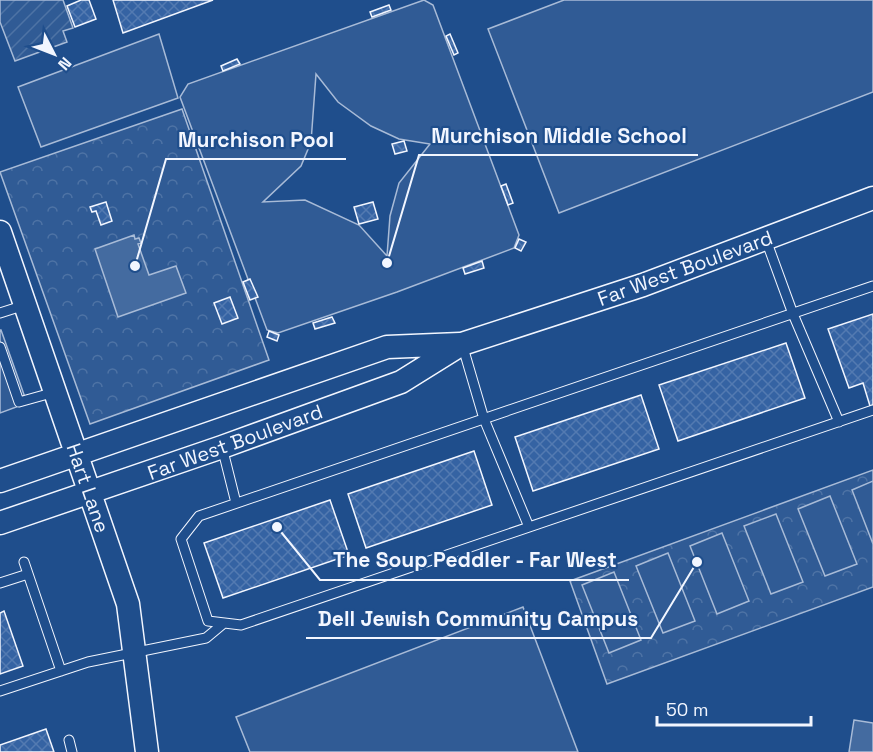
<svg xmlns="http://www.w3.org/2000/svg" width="873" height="752" font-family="'Space Grotesk',sans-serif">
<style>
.park{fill:url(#park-crowns);stroke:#a8bbd7;stroke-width:1.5}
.garden{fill:url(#garden-furrows);stroke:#a8bbd7;stroke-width:1.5}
.built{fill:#305b95;stroke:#a8bbd7;stroke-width:1.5;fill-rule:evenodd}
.water{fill:#446ba0;stroke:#a8bbd7;stroke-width:1.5}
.building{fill:url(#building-cross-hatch);stroke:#f2f6ff;stroke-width:1.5}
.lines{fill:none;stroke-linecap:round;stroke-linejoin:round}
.service-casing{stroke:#f2f6ff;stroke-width:11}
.tertiary-casing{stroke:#f2f6ff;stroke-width:25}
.service{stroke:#1f4e8c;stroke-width:9}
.tertiary{stroke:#1f4e8c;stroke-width:22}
.labels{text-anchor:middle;stroke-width:4.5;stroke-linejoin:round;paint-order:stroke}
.street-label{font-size:20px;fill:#f2f6ff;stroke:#1f4e8c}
.leader{fill:none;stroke:#f2f6ff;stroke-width:2}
.callout-dot{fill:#f2f6ff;stroke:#1f4e8c;stroke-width:2}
.callout-label{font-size:21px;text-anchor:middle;font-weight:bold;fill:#f2f6ff;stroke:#1f4e8c;stroke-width:4.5;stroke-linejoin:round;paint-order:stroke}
</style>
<defs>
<pattern id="park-crowns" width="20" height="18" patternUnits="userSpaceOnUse" patternTransform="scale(1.5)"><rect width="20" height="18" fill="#305b95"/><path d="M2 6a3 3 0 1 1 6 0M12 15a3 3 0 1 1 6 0" fill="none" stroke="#4e73a5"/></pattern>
<pattern id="garden-furrows" width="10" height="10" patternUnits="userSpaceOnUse" patternTransform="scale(1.5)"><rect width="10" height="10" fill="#305b95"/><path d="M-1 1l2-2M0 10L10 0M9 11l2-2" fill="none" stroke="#4e73a5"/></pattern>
<pattern id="building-cross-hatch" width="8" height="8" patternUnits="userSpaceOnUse" patternTransform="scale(1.5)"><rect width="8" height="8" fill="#3563a3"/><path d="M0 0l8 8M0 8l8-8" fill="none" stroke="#537ab1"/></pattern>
</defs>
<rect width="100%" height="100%" fill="#1f4e8c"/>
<path class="park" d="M182,109L269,360L90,424L0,172Z
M873,470V587L607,684L570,581Z"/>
<path class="garden" d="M0,0H63L73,28L63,31L67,42L15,61L0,22Z"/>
<path class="built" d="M424,0L433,5L519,235L514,248L397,292L278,333L267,330L180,97L188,84ZM316,74L338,102L371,126L399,139L430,144L399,183L390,216L387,256L359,225L305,200L263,202L301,166L311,142Z
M564,0H873V92L559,213L488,29Z
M159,34L178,98L41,147L18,87Z
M0,330H1L27,403L0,413Z
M873,481V544L852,490Z
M830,496L857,564L825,576L798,509Z
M776,514L803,582L771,594L744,526Z
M722,533L749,601L717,614L690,546Z
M668,553L695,621L663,633L636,566Z
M614,572L641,640L609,653L582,585Z
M523,607L578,752H250L236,717Z"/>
<path class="water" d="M134,235L135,239L139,238L141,243L138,244L149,275L176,266L186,293L118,317L95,249Z
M854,720L873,723V752H849Z"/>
<path class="building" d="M81,0H89L96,19L75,27L67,6Z
M113,0H213L123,33Z
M389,5L391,10L372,17L370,12Z
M450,34L458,53L454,55L446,36Z
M237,59L240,64L223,71L221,66Z
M404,141L407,151L395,154L392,144Z
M506,184L513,203L508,205L501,186Z
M106,202L112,221L101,225L96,211L92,212L90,207Z
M373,202L378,219L359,224L354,207Z
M519,239L526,242L521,251L515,248Z
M482,261L484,268L465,274L463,268Z
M250,279L258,297L250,300L243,282Z
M230,297L238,318L222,324L214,303Z
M873,314V405L870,406L863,383L849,388L828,329Z
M332,317L335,323L315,329L313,323Z
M269,331L279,335L277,341L267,337Z
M786,343L805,398L678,441L659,385Z
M641,395L659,449L533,491L515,437Z
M474,451L492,505L366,548L348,494Z
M330,500L349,555L223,598L204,543Z
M4,611L23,666L0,674V613Z
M46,729L54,752H0V745Z"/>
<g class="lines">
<g class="service-casing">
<path id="service" d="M766,240L793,314L839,422
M873,286L199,516L181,539L208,621L241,625L873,410
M0,313L25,305
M462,344L484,419L529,527
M0,347L19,402L55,392
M222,447L236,503
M24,562L61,671
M0,583L28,574
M0,691L88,662L206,638L224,623
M69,740L72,752"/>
</g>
<g class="tertiary-casing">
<path id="tertiary" d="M0,232L128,604L147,752
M0,481L387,347L460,344
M0,523L222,447L401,382L462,344L643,285L873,198"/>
</g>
<use href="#service" class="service"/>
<use href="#tertiary" class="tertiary"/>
</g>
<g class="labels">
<g class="street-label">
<text transform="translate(685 268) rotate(-20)" y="7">Far West Boulevard</text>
<text transform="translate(235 442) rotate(-20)" y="7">Far West Boulevard</text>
<text transform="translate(88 488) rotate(71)" y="7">Hart Lane</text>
</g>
</g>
<path class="leader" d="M387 263L419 155H698M135 266L166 159H346M277 527L320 580H629M697 562L651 638H306"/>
<g class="callout-dot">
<circle cx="387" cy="263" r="6"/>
<circle cx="135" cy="266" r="6"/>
<circle cx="277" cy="527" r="6"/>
<circle cx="697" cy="562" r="6"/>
</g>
<g class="callout-label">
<text x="559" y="143">Murchison Middle School</text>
<text x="256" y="147">Murchison Pool</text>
<text x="475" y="567">The Soup Peddler - Far West</text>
<text x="478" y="626">Dell Jewish Community Campus</text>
</g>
<g transform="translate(54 54) rotate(132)" stroke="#1f4e8c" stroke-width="4.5" paint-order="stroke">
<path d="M0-4.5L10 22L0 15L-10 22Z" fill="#f2f6ff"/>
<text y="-9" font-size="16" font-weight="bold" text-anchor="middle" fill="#f2f6ff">N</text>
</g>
<path d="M657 716v9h154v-9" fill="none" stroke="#f2f6ff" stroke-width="3"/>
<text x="666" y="716" font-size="18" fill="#f2f6ff" stroke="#1f4e8c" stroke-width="4.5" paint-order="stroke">50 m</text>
</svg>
